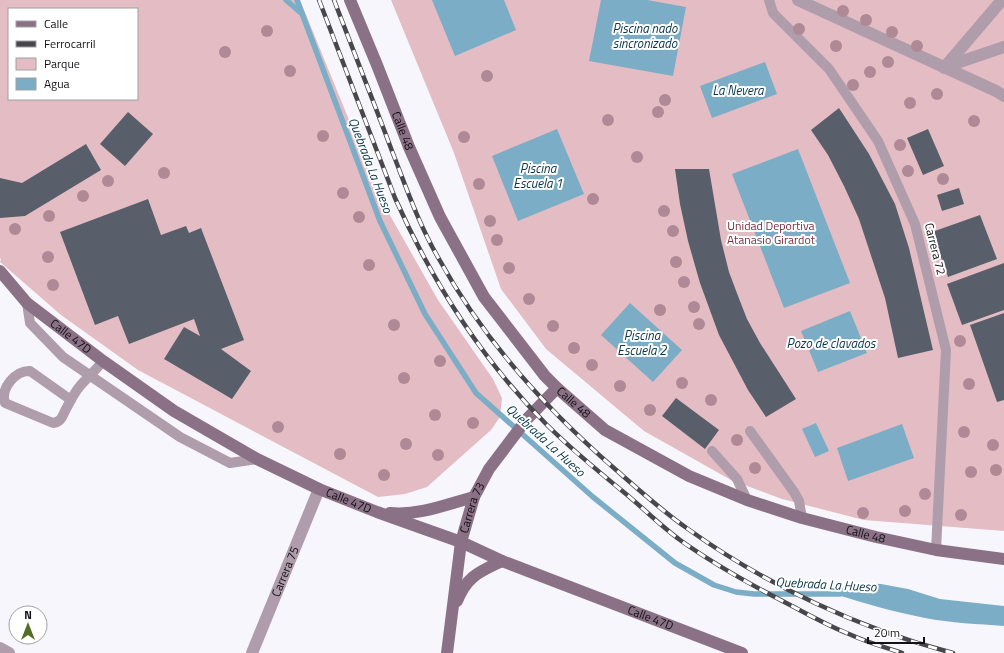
<svg xmlns="http://www.w3.org/2000/svg" width="1004" height="653" font-family="'Titillium Web',sans-serif">
<style>
.green{fill:#e3bdc3;fill-rule:evenodd}
.water{fill:#7badc6}
.lines{fill:none;stroke-linecap:round;stroke-linejoin:round}
.stream{stroke:#7badc6;stroke-width:5.5}
.building{fill:#585f6b}
.lane{stroke:#af9dab;stroke-width:10}
.street{stroke:#af9dab;stroke-width:12}
.secondary{stroke:#8b7186;stroke-width:12}
.rail-casing{stroke:#48474c;stroke-width:4.5}
.rail{stroke:#fff;stroke-width:3;stroke-dasharray:9;stroke-linecap:butt}
.tree{fill:#af8a96}
.labels{text-anchor:middle;stroke-width:4;stroke-linejoin:round;paint-order:stroke}
.street-label{font-size:12px;fill:#121116;stroke:#fff}
.park-label{font-size:12px;fill:#743141;stroke:#fff}
.water-label{font-size:13px;font-style:italic;fill:#093649;stroke:#fff}
</style>
<rect width="100%" height="100%" fill="#f8f6fd"/>
<path class="green" d="M0,0H300L383,203L438,300L493,379L502,398L500,417L491,430L427,487L405,494L378,497L138,370L61,315L0,262L1,259L0,258ZM9,9H137V99H9Z
M391,0H1004V531L864,520L782,499L731,480L644,431L546,349L501,289L454,153Z"/>
<path class="water" d="M432,0H504L516,30L455,56Z
M601,0H647L686,7L673,76L589,61Z
M765,62L777,94L712,118L700,86Z
M557,129L584,194L518,221L492,156Z
M798,149L850,283L784,308L732,174Z
M630,303L682,350L653,382L601,335Z
M850,311L867,353L818,372L801,331Z
M816,423L829,451L815,457L802,429Z
M902,424L914,458L848,481L837,448Z
M860,583L881,584L908,589L940,599L1004,606V626C978,624 951,623 925,618C894,612 864,603 834,594L848,584Z"/>
<g class="lines">
<path class="stream" d="M286,0L301,13
M297,0L380,221L425,314L476,393L593,497L675,563L714,585L736,592L754,594H840"/>
</g>
<path class="building" d="M839,108L869,154L895,204L909,248L933,350L898,358L885,298L859,219L844,186L828,155L811,130Z
M128,112L153,134L125,166L100,144Z
M928,129L944,166L923,175L907,138Z
M86,144L101,170L25,216L0,218V178L22,183Z
M675,169H709L721,240L729,272L738,296L747,319L760,343L796,399L766,417L748,390L719,335L700,283L688,241L680,204Z
M959,188L964,204L942,211L937,195Z
M148,199L161,235L186,226L189,233L201,228L244,340L221,349L251,371L232,399L164,359L184,327L200,336L194,319L129,344L118,316L95,325L60,232Z
M980,215L997,259L948,277L932,232Z
M1004,263V310L962,325L947,284Z
M1004,313V400L997,402L970,325Z
M676,398L719,430L705,449L662,416Z"/>
<g class="lines">
<path class="lane" d="M769,0L773,13L829,69L878,141L915,224L946,350L936,550
M27,303L30,323L63,357L180,437L230,463L257,459
M71,400L30,371C16,370 0,388 5,403L53,423C61,422 62,417 65,411C69,403 74,393 80,386C87,378 96,370 103,361
M750,431L794,492L799,501L802,518
M712,451L737,479L747,500"/>
<g class="street">
<path d="M798,0L996,91L1004,96"/>
<path d="M945,67L1004,47"/>
<path d="M944,68L1002,0"/>
<path d="M0,648L9,653"/>
<path id="s1" d="M252,653L319,489"/>
</g>
<g class="secondary">
<path id="s2" d="M350,0L377,65L409,147L440,217L484,297L545,376L557,388L605,430L689,476L747,500L802,518L876,537L936,550L1004,559"/>
<path id="s3" d="M0,271L27,303L103,361L174,411L257,459L319,489L377,512L461,542L502,561L742,653"/>
<path d="M390,513C419,516 447,504 474,497"/>
<path d="M457,601C467,576 479,572 502,561"/>
<path id="s4" d="M447,653L461,542L474,497L489,469L526,420L557,388"/>
</g>
<g class="rail-casing">
<path id="rail" d="M319,0L395,198C432,281 482,360 547,425C572,450 599,472 626,494C644,509 661,526 680,540C715,565 753,586 792,606C811,616 829,626 849,634C866,642 884,647 902,653
M334,0C353,50 373,100 392,151C406,187 419,225 439,259C483,339 546,409 615,469C639,490 662,511 688,529C766,585 860,629 953,653"/>
</g>
<use href="#rail" class="rail"/>
</g>
<g class="tree">
<circle cx="843" cy="11" r="6"/>
<circle cx="866" cy="20" r="6"/>
<circle cx="799" cy="29" r="6"/>
<circle cx="267" cy="31" r="6"/>
<circle cx="892" cy="32" r="6"/>
<circle cx="836" cy="46" r="6"/>
<circle cx="917" cy="46" r="6"/>
<circle cx="225" cy="52" r="6"/>
<circle cx="888" cy="62" r="6"/>
<circle cx="290" cy="71" r="6"/>
<circle cx="870" cy="72" r="6"/>
<circle cx="487" cy="76" r="6"/>
<circle cx="853" cy="85" r="6"/>
<circle cx="937" cy="94" r="6"/>
<circle cx="665" cy="100" r="6"/>
<circle cx="910" cy="103" r="6"/>
<circle cx="658" cy="112" r="6"/>
<circle cx="608" cy="120" r="6"/>
<circle cx="974" cy="121" r="6"/>
<circle cx="323" cy="136" r="6"/>
<circle cx="464" cy="137" r="6"/>
<circle cx="900" cy="145" r="6"/>
<circle cx="637" cy="157" r="6"/>
<circle cx="908" cy="171" r="6"/>
<circle cx="164" cy="173" r="6"/>
<circle cx="943" cy="179" r="6"/>
<circle cx="108" cy="181" r="6"/>
<circle cx="479" cy="184" r="6"/>
<circle cx="343" cy="193" r="6"/>
<circle cx="83" cy="196" r="6"/>
<circle cx="593" cy="199" r="6"/>
<circle cx="664" cy="211" r="6"/>
<circle cx="49" cy="216" r="6"/>
<circle cx="359" cy="217" r="6"/>
<circle cx="490" cy="221" r="6"/>
<circle cx="15" cy="229" r="6"/>
<circle cx="673" cy="231" r="6"/>
<circle cx="497" cy="240" r="6"/>
<circle cx="48" cy="257" r="6"/>
<circle cx="676" cy="262" r="6"/>
<circle cx="369" cy="265" r="6"/>
<circle cx="509" cy="268" r="6"/>
<circle cx="684" cy="282" r="6"/>
<circle cx="53" cy="285" r="6"/>
<circle cx="529" cy="299" r="6"/>
<circle cx="694" cy="307" r="6"/>
<circle cx="660" cy="310" r="6"/>
<circle cx="699" cy="324" r="6"/>
<circle cx="394" cy="325" r="6"/>
<circle cx="553" cy="326" r="6"/>
<circle cx="960" cy="341" r="6"/>
<circle cx="574" cy="348" r="6"/>
<circle cx="440" cy="361" r="6"/>
<circle cx="592" cy="365" r="6"/>
<circle cx="404" cy="378" r="6"/>
<circle cx="682" cy="383" r="6"/>
<circle cx="969" cy="384" r="6"/>
<circle cx="620" cy="386" r="6"/>
<circle cx="711" cy="400" r="6"/>
<circle cx="650" cy="410" r="6"/>
<circle cx="435" cy="415" r="6"/>
<circle cx="473" cy="423" r="6"/>
<circle cx="278" cy="427" r="6"/>
<circle cx="964" cy="432" r="6"/>
<circle cx="737" cy="440" r="6"/>
<circle cx="406" cy="444" r="6"/>
<circle cx="993" cy="445" r="6"/>
<circle cx="340" cy="454" r="6"/>
<circle cx="438" cy="455" r="6"/>
<circle cx="755" cy="468" r="6"/>
<circle cx="996" cy="470" r="6"/>
<circle cx="971" cy="472" r="6"/>
<circle cx="384" cy="475" r="6"/>
<circle cx="925" cy="494" r="6"/>
<circle cx="905" cy="511" r="6"/>
<circle cx="863" cy="513" r="6"/>
<circle cx="961" cy="515" r="6"/>
</g>
<g class="labels">
<g class="street-label">
<text dy="4" stroke="none"><textPath href="#s2" startOffset="141">Calle 48</textPath></text>
<text transform="translate(935 249) rotate(76)" y="4">Carrera 72</text>
<text dy="4" stroke="none"><textPath href="#s3" startOffset="97">Calle 47D</textPath></text>
<text dy="4" stroke="none"><textPath href="#s2" startOffset="465">Calle 48</textPath></text>
<text dy="4" stroke="none"><textPath href="#s3" startOffset="421">Calle 47D</textPath></text>
<text dy="4" stroke="none"><textPath href="#s4" startOffset="148">Carrera 73</textPath></text>
<text dy="4" stroke="none"><textPath href="#s2" startOffset="789">Calle 48</textPath></text>
<text dy="4" stroke="none"><textPath href="#s1" startOffset="88">Carrera 75</textPath></text>
<text dy="4" stroke="none"><textPath href="#s3" startOffset="745">Calle 47D</textPath></text>
</g>
<g class="park-label">
<text x="771" y="230">Unidad Deportiva<tspan x="771" dy="14">Atanasio Girardot</tspan></text>
</g>
<g class="water-label">
<text x="645" y="33">Piscina nado<tspan x="645" dy="15">sincronizado</tspan></text>
<text x="738" y="95">La Nevera</text>
<text transform="translate(371 165) rotate(69)" y="5">Quebrada La Hueso</text>
<text x="538" y="173">Piscina<tspan x="538" dy="15">Escuela 1</tspan></text>
<text x="642" y="340">Piscina<tspan x="642" dy="15">Escuela 2</tspan></text>
<text x="831" y="348">Pozo de clavados</text>
<text transform="translate(546 440) rotate(42)" y="5">Quebrada La Hueso</text>
<text transform="translate(826 584) rotate(3)" y="5">Quebrada La Hueso</text>
</g>
</g>
<rect x="8" y="8" width="130" height="92" fill="#ffffff" stroke="#a0a0a2"/>
<rect x="16" y="21" width="20" height="6" fill="#8b7186" stroke="#a0a0a2"/>
<text x="44" y="28" font-size="12" fill="#121116">Calle</text>
<rect x="16" y="41" width="20" height="6" fill="#48474c" stroke="#a0a0a2"/>
<text x="44" y="48" font-size="12" fill="#121116">Ferrocarril</text>
<rect x="16" y="58" width="20" height="12" fill="#e3bdc3" stroke="#a0a0a2"/>
<text x="44" y="68" font-size="12" fill="#121116">Parque</text>
<rect x="16" y="78" width="20" height="12" fill="#7badc6" stroke="#a0a0a2"/>
<text x="44" y="88" font-size="12" fill="#121116">Agua</text>
<g transform="translate(28 625)"><circle r="19" fill="#ffffff" stroke="#a0a0a2"/>
<path d="M0-3L7 15L0 10L-7 15Z" fill="#536e22"/>
<text y="-6" font-size="11" font-weight="bold" text-anchor="middle" fill="#121116">N</text>
</g>
<path d="M868 637v6h56v-6" fill="none" stroke="#121116" stroke-width="2"/>
<text x="874" y="637" font-size="12" fill="#121116" stroke="#ffffff" stroke-width="3" paint-order="stroke">20 m</text>
</svg>
